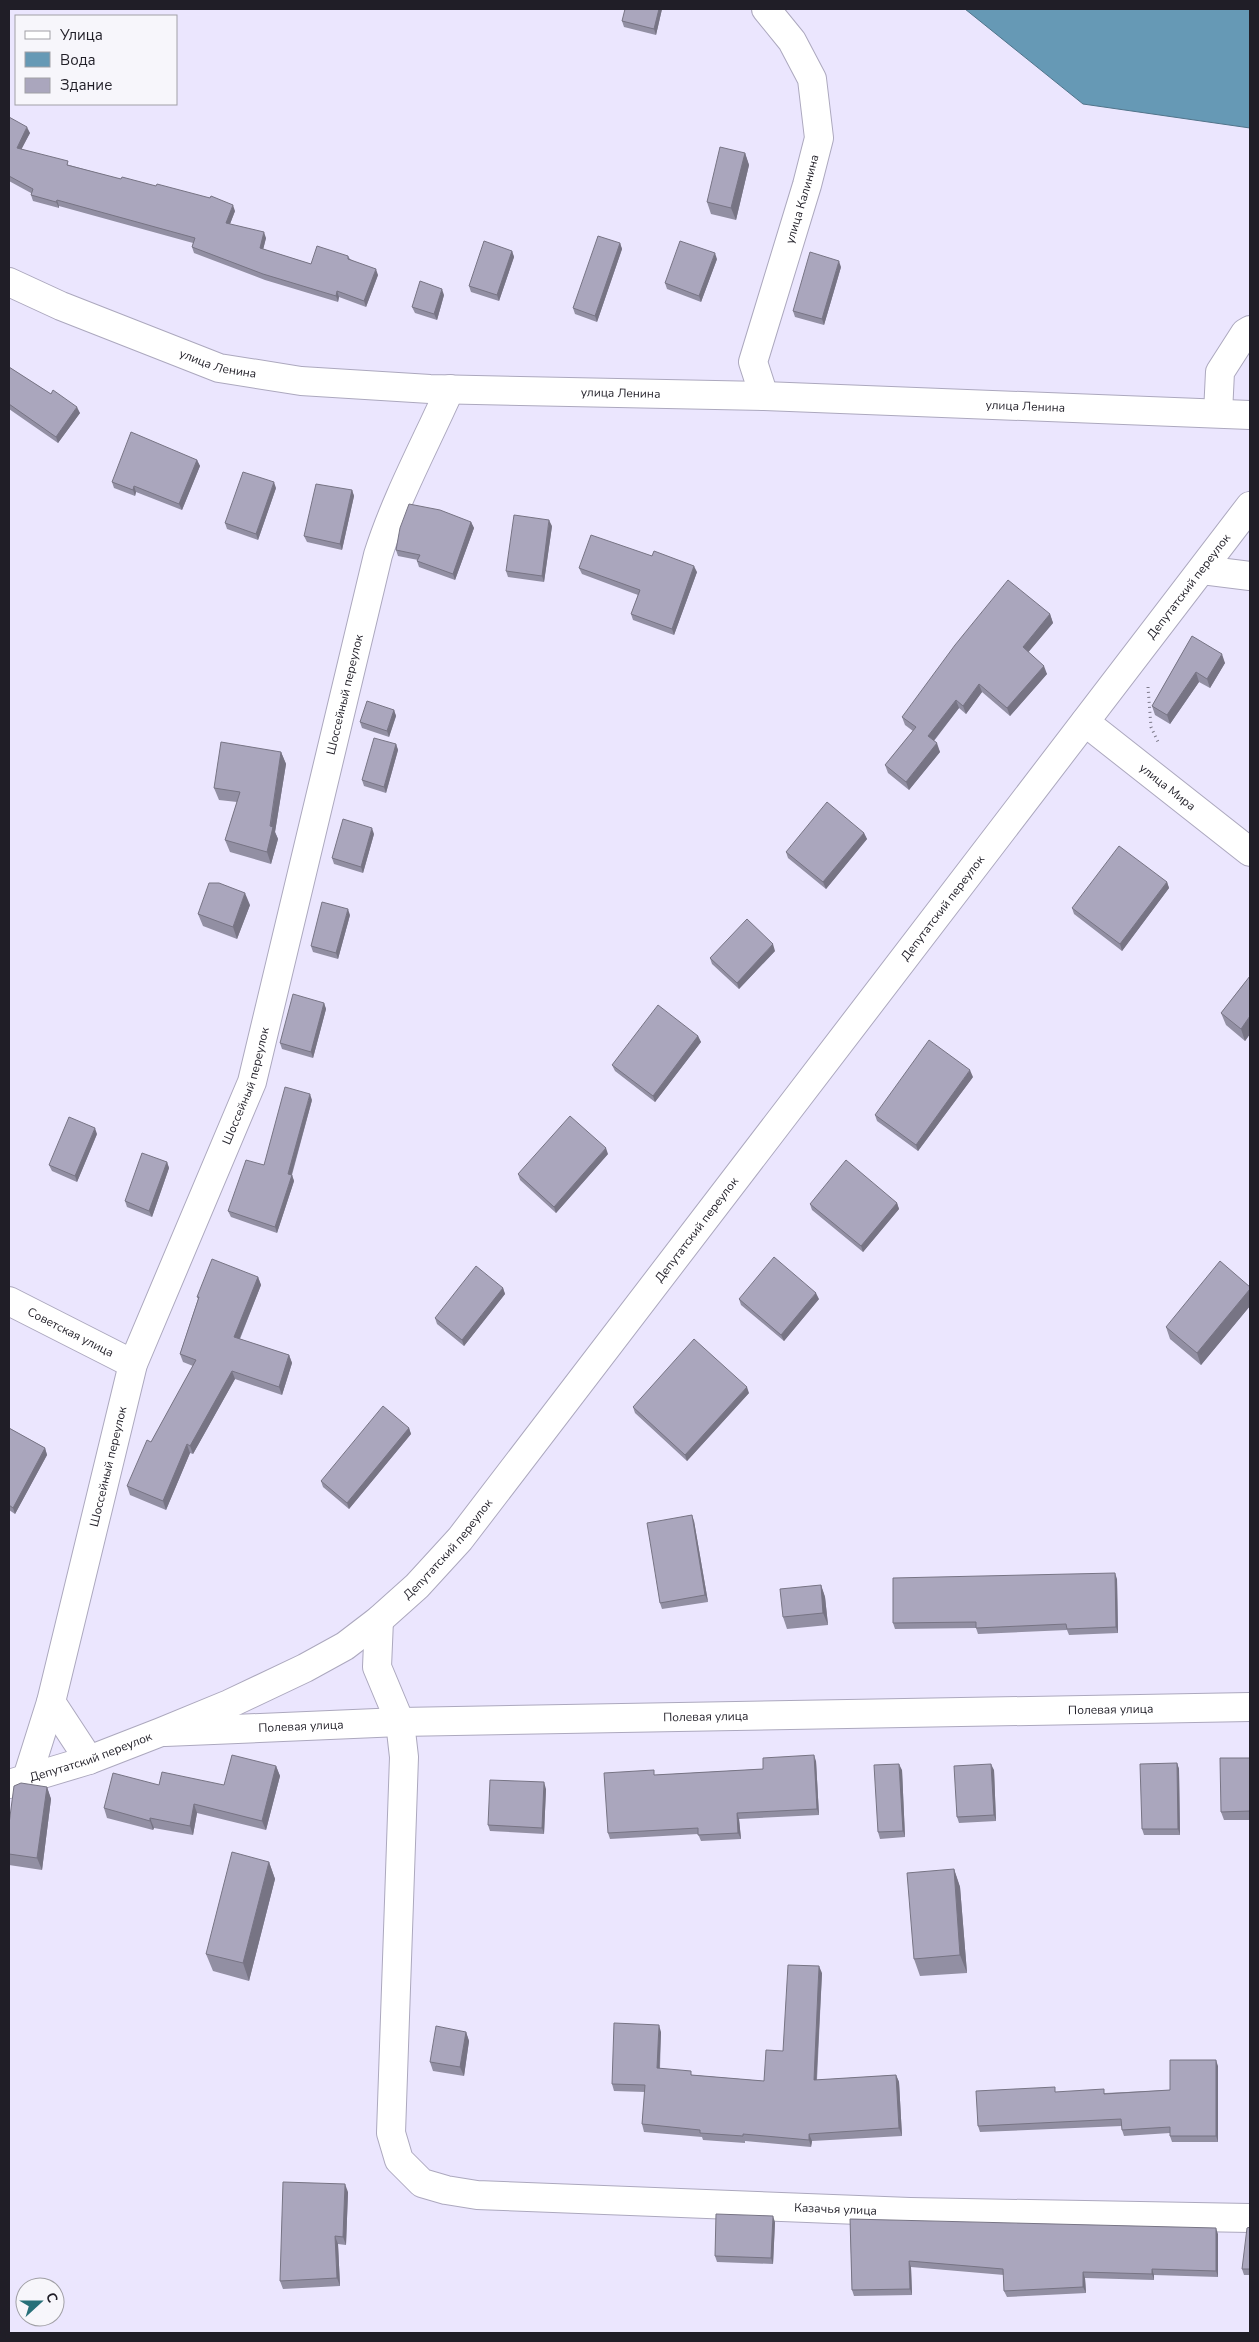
<svg xmlns="http://www.w3.org/2000/svg" width="1259" height="2342" font-family="'Nunito Sans',sans-serif">
<style>
.water{fill:#6699b5;stroke:#51748a}
.lines{fill:none;stroke-linecap:round;stroke-linejoin:round}
.minor-casing{stroke:#aca8be;stroke-width:30}
.tertiary-casing{stroke:#aca8be;stroke-width:30}
.path{stroke:#7d7a8a;stroke-width:3;stroke-dasharray:1 4;stroke-linecap:butt}
.minor{stroke:#fff;stroke-width:28}
.tertiary{stroke:#fff;stroke-width:28}
.wall{fill:#928fa3}
.shaded-wall{fill:#777484}
.building{fill:#aaa6bd;stroke:#777484}
.labels{text-anchor:middle;stroke-width:4.5;stroke-linejoin:round;paint-order:stroke}
.street-label{font-size:12px;fill:#201e27;stroke:#f7f6fb}
</style>
<rect width="100%" height="100%" fill="#ebe6fe"/>
<path class="water" d="M965,9H1250V128L1083,104Z"/>
<g class="lines">
<g class="minor-casing">
<g id="minor">
<path id="s1" d="M764,396L753,362L807,185L819,138L812,79L792,41L766,9"/>
<path d="M1218,413L1220,372L1245,333L1250,330"/>
<path d="M1202,570L1250,576"/>
<path id="s2" d="M1085,722L1250,852"/>
<path id="s3" d="M9,1301L133,1364"/>
<path id="s4" d="M379,1620L377,1667L400,1722L404,1757L391,2133L399,2160L422,2183L446,2190L477,2195L910,2212L1250,2218"/>
<path d="M51,1702L89,1760"/>
<path id="s5" d="M165,1732L400,1722L1250,1707"/>
<path id="s6" d="M27,1778L51,1702L133,1364L252,1082L378,555C396,498 425,445 450,389"/>
</g>
</g>
<g class="tertiary-casing">
<g id="tertiary">
<path id="s7" d="M9,282L61,306L219,368L301,381L430,389L764,396L1250,415"/>
<path id="s8" d="M9,1784L89,1760L161,1732L229,1704L305,1668L345,1646L379,1620L417,1586L460,1539L1250,506"/>
</g>
</g>
<path class="path" d="M1148,687L1151,727L1158,742"/>
<use href="#minor" class="minor"/>
<use href="#tertiary" class="tertiary"/>
</g>
<path class="wall" d="M662,9L656,35L624,27L622,21Z
M9,117L30,133L21,149L69,165L235,211L230,224L266,238L263,249L311,264L348,256L350,259L378,275L366,307L339,297L338,302L265,280L194,253L192,247L193,243L59,206V208L33,201L31,195V193L9,181Z
M745,153L749,165L736,220L711,214L707,202Z
M620,243L622,249L597,322L575,314L573,308Z
M512,251L514,257L499,301L471,292L469,286Z
M717,259L701,302L667,289L665,283Z
M841,267L824,325L795,317L793,311Z
M444,295L437,320L415,313L412,307Z
M9,367L80,413L58,443L9,409Z
M197,460L200,466L182,510L136,492L135,496L114,488L112,482Z
M276,488L258,540L227,529L225,523Z
M352,490L354,496L342,550L307,542L304,536Z
M471,522L474,528L455,580L419,567L417,561L418,560L398,556L396,550Z
M552,526L544,582L508,577L506,571Z
M579,568L697,572L674,635L633,620L631,614L638,595L582,574Z
M1050,614L1053,623L1028,652L1047,674L1010,716L982,692L966,714L959,708L934,741L940,752L909,790L888,773L885,765L913,731L905,725L902,717Z
M1192,636L1225,663L1210,688L1199,682L1170,724L1155,715L1152,706Z
M394,710L396,716L389,737L362,728L360,722Z
M396,744L398,750L386,793L364,786L362,780Z
M281,752L286,764L275,832L278,839L271,864L230,852L225,840L237,802L219,800L214,788Z
M864,833L867,839L826,889L788,858L786,852Z
M374,834L363,873L334,864L332,858Z
M1167,882L1169,888L1122,951L1074,914L1072,908Z
M250,905L237,939L203,926L198,914Z
M350,915L338,959L313,952L311,946Z
M775,951L739,989L712,964L710,958Z
M1250,976V1034L1245,1041L1226,1025L1221,1013Z
M324,1003L326,1009L313,1058L282,1049L280,1043Z
M698,1036L701,1042L655,1102L615,1071L612,1065Z
M973,1077L918,1151L877,1121L875,1115Z
M312,1100L292,1175L294,1181L277,1233L231,1217L228,1211L264,1165Z
M97,1134L77,1182L52,1171L49,1165Z
M608,1154L556,1213L520,1180L518,1174Z
M167,1162L169,1168L152,1217L127,1207L125,1201Z
M897,1203L899,1209L863,1252L812,1210L810,1204Z
M258,1277L261,1285L240,1339L289,1355L292,1363L282,1395L235,1379L193,1454L190,1453L166,1510L130,1495L127,1486L151,1442L193,1366L183,1362L180,1354L198,1299L197,1297Z
M1250,1287V1306L1201,1365L1170,1339L1166,1327Z
M503,1288L505,1294L464,1346L437,1324L435,1318Z
M739,1299H819L784,1341L741,1305Z
M749,1393L687,1461L635,1413L633,1407Z
M9,1428L45,1448L47,1455L15,1514L9,1510Z
M409,1428L411,1434L349,1509L323,1487L321,1481Z
M694,1521L708,1602L662,1609L660,1603Z
M1117,1579L1118,1633L1069,1635L1067,1630L978,1634L976,1628L895,1629L893,1623Z
M821,1585L825,1597L828,1625L787,1629L783,1617Z
M1250,1758V1820H1224L1221,1812Z
M816,1761L819,1815L739,1819L741,1839L701,1841L698,1834L610,1839L608,1833L655,1775L763,1769Z
M1177,1763L1179,1769L1180,1835H1144L1142,1829Z
M276,1766L280,1776L266,1830L197,1813L193,1835L154,1828L153,1830L107,1818L104,1808L159,1785H224Z
M902,1770L905,1837L880,1839L878,1832Z
M994,1770L996,1821L959,1823L957,1817Z
M47,1787L51,1799L42,1870L9,1865V1824Z
M546,1789L544,1834L490,1831L488,1825Z
M269,1862L275,1879L249,1981L213,1971L206,1954Z
M954,1869L960,1887L967,1973L920,1976L914,1959Z
M822,1973L817,2080L896,2075L899,2082L902,2136L812,2141L811,2147L745,2141V2143L703,2140L702,2137L644,2132L642,2124L645,2092L614,2091L612,2084L661,2032L660,2069L693,2075L764,2081L783,2051Z
M466,2032L469,2041L464,2076L433,2071L430,2062Z
M1218,2066V2142H1172L1170,2136V2133L1124,2136L1122,2130V2126L980,2132L978,2126L1057,2092L1105,2093L1170,2090Z
M348,2192L346,2245L338,2244L340,2286L283,2289L280,2281Z
M850,2219L1218,2234V2277L1154,2275V2280L1085,2278L1086,2293L1007,2297L1004,2291V2275L911,2267L912,2295L854,2296L852,2290Z
M775,2222L773,2264L717,2262L715,2256Z
M1250,2227V2275H1244L1242,2269Z"/>
<path class="shaded-wall" d="M659,9H662L656,35L654,29Z
M27,127L30,133L19,154L17,148Z
M745,153L749,165L736,220L731,208Z
M57,200L59,206V208L56,202Z
M233,205L235,211L228,229L226,223Z
M264,232L266,238L262,254L260,248Z
M620,243L622,249L597,322L595,316Z
M512,251L514,257L499,301L497,295Z
M715,253L717,259L701,302L699,296Z
M839,261L841,267L824,325L822,319Z
M376,269L378,275L366,307L364,301Z
M442,289L444,295L437,320L434,314Z
M337,291L339,297L338,302L336,296Z
M77,407L80,413L58,443L56,437Z
M197,460L200,466L182,510L179,504Z
M274,482L276,488L258,540L256,534Z
M134,486L136,492L135,496L133,490Z
M352,490L354,496L342,550L340,544Z
M549,520L552,526L544,582L542,576Z
M471,522L474,528L455,580L453,574Z
M694,566L697,572L674,635L672,629Z
M1050,614L1053,623L1026,655L1023,647Z
M1222,654L1225,663L1210,688L1207,679Z
M1044,666L1047,674L1010,716L1007,708Z
M1196,672L1199,682L1170,724L1167,715Z
M979,684L982,692L966,714L963,706Z
M956,700L959,708L931,744L928,736Z
M394,710L396,716L389,737L387,731Z
M937,743L940,752L909,790L906,782Z
M396,744L398,750L386,793L384,787Z
M281,752L286,764L275,832L278,839L271,864L267,852Z
M372,828L374,834L363,873L361,867Z
M864,833L867,839L826,889L823,882Z
M1167,882L1169,888L1122,951L1120,944Z
M245,893L250,905L237,939L233,927Z
M348,909L350,915L338,959L336,953Z
M773,944L775,951L739,989L737,983Z
M324,1003L326,1009L313,1058L311,1052Z
M1250,1016V1034L1245,1041L1241,1029Z
M698,1036L701,1042L655,1102L653,1096Z
M970,1070L973,1077L918,1151L916,1145Z
M310,1094L312,1100L290,1180L288,1174Z
M95,1128L97,1134L77,1182L75,1176Z
M606,1148L608,1154L556,1213L554,1207Z
M167,1162L169,1168L152,1217L149,1211Z
M292,1175L294,1181L277,1233L275,1227Z
M897,1203L899,1209L863,1252L861,1246Z
M258,1277L261,1285L237,1345L234,1337Z
M503,1288L505,1294L464,1346L462,1340Z
M1250,1289V1306L1201,1365L1197,1353Z
M816,1293L819,1299L784,1341L781,1335Z
M289,1355L292,1363L282,1395L279,1387Z
M232,1371L235,1379L193,1454L190,1446Z
M747,1387L749,1393L687,1461L685,1455Z
M409,1428L411,1434L349,1509L347,1503Z
M187,1444L190,1453L166,1510L163,1501Z
M45,1448L47,1455L15,1514L13,1508Z
M692,1515L694,1521L708,1602L705,1595Z
M1115,1573L1117,1579L1118,1633L1116,1627Z
M821,1585L825,1597L828,1625L823,1613Z
M814,1755L816,1761L819,1815L817,1809Z
M1177,1763L1179,1769L1180,1835L1178,1829Z
M899,1764L902,1770L905,1837L903,1831Z
M991,1764L994,1770L996,1821L994,1815Z
M276,1766L280,1776L266,1830L262,1821Z
M544,1782L546,1789L544,1834L542,1828Z
M47,1787L51,1799L42,1870L37,1858Z
M194,1804L197,1813L193,1835L190,1826Z
M737,1813L739,1819L741,1839L738,1833Z
M150,1818L154,1828L153,1830L150,1821Z
M269,1862L275,1879L249,1981L243,1963Z
M954,1869L960,1887L967,1973L960,1955Z
M819,1966L822,1973L816,2087L814,2080Z
M659,2025L661,2032L659,2076L657,2068Z
M466,2032L469,2041L464,2076L460,2067Z
M1216,2060L1218,2066V2142L1216,2136Z
M896,2075L899,2082L902,2136L899,2128Z
M809,2134L812,2141L811,2147L809,2140Z
M345,2184L348,2192L346,2245L343,2237Z
M773,2216L775,2222L773,2264L771,2258Z
M1216,2228L1218,2234V2277L1216,2271Z
M335,2236L338,2244L340,2286L337,2278Z
M909,2261L911,2267L912,2295L910,2289Z
M1152,2269L1154,2275V2280L1152,2274Z
M1083,2272L1085,2278L1086,2293L1083,2287Z"/>
<path class="building" d="M625,9H659L654,29L622,21Z
M9,117L27,127L17,148L68,161L67,165L121,179L122,177L156,186L157,184L210,198L211,196L233,205L226,223L264,232L260,248L311,264L317,246L348,256V259L376,269L364,301L337,291L336,296L263,274L192,247L195,238L57,200L56,202L31,195L33,189L9,176Z
M720,147L745,153L731,208L707,202Z
M598,236L620,243L595,316L573,308Z
M484,241L512,251L497,295L469,286Z
M680,241L715,253L699,296L665,283Z
M810,252L839,261L822,319L793,311Z
M420,281L442,289L434,314L412,307Z
M9,367L51,394L53,390L77,407L56,437L9,404Z
M131,432L197,460L179,504L134,486L133,490L112,482Z
M243,472L274,482L256,534L225,523Z
M316,484L352,490L340,544L304,536Z
M409,504L440,510L471,522L453,574L417,561L420,555L396,550L400,528Z
M514,515L549,520L542,576L506,571Z
M591,535L652,556L654,551L694,566L672,629L631,614L640,590L579,568Z
M1008,580L1050,614L1023,647L1044,666L1007,708L979,684L963,706L956,700L928,736L937,743L906,782L885,765L916,727L902,717L955,645Z
M1192,636L1222,654L1207,679L1196,672L1167,715L1152,706Z
M367,701L394,710L387,731L360,722Z
M374,738L396,744L384,787L362,780Z
M221,742L281,752L270,826L273,827L267,852L225,840L240,792L214,788Z
M827,802L864,833L823,882L786,852Z
M343,819L372,828L361,867L332,858Z
M1119,846L1167,882L1120,944L1072,908Z
M209,883H219L245,893L233,927L198,914Z
M322,902L348,909L336,953L311,946Z
M747,919L773,944L737,983L710,958Z
M1250,976V1016L1241,1029L1221,1013Z
M293,994L324,1003L311,1052L280,1043Z
M658,1005L698,1036L653,1096L612,1065Z
M929,1040L970,1070L916,1145L875,1115Z
M285,1087L310,1094L288,1174L292,1175L275,1227L228,1211L246,1160L264,1165Z
M570,1116L606,1148L554,1207L518,1174Z
M69,1117L95,1128L75,1176L49,1165Z
M142,1153L167,1162L149,1211L125,1201Z
M846,1160L897,1203L861,1246L810,1204Z
M774,1257L816,1293L781,1335L739,1299Z
M212,1259L258,1277L234,1337L289,1355L279,1387L232,1371L190,1446L187,1444L163,1501L127,1486L147,1440L151,1442L196,1360L180,1354L199,1297H197Z
M1220,1261L1250,1287V1289L1197,1353L1166,1327Z
M476,1266L503,1288L462,1340L435,1318Z
M694,1339L747,1387L685,1455L633,1407Z
M383,1406L409,1428L347,1503L321,1481Z
M9,1428L45,1448L13,1508L9,1505Z
M692,1515L705,1595L660,1603L647,1523Z
M1115,1573L1116,1627L1067,1629L1066,1624L976,1628V1622L893,1623V1578Z
M821,1585L823,1613L783,1617L780,1589Z
M232,1755L276,1766L262,1821L194,1804L190,1826L150,1818V1821L104,1808L113,1773L159,1785L162,1772L224,1785Z
M814,1755L817,1809L737,1813L738,1833L698,1835V1828L608,1833L604,1773L654,1770V1775L763,1769V1758Z
M1220,1758H1250V1811L1221,1812Z
M1177,1763L1178,1829H1142L1140,1764Z
M899,1764L903,1831L878,1832L874,1765Z
M991,1764L994,1815L957,1817L954,1766Z
M490,1780L544,1782L542,1828L488,1825Z
M21,1783L47,1787L37,1858L9,1854V1824L14,1786Z
M232,1852L269,1862L243,1963L206,1954Z
M954,1869L960,1955L914,1959L907,1873Z
M788,1965L819,1966L814,2080L896,2075L899,2128L809,2134V2140L743,2134V2136L700,2133V2130L642,2124L645,2085L612,2084L614,2023L659,2025L657,2068L691,2071V2075L764,2081L766,2050L783,2051Z
M436,2026L466,2032L460,2067L430,2062Z
M1170,2060H1216V2136H1170V2127L1122,2130L1121,2119L978,2126L976,2091L1055,2087V2092L1104,2089V2094L1170,2090Z
M283,2182L345,2184L343,2237L335,2236L337,2278L280,2281Z
M716,2214L773,2216L771,2258L715,2256Z
M850,2219L1216,2228V2271L1152,2269V2274L1083,2272V2287L1004,2291L1003,2269L909,2261L910,2289L852,2290Z
M1250,2227V2269H1242L1247,2228Z"/>
<g class="labels">
<g class="street-label">
<text dy="4" stroke="none"><textPath href="#s1" startOffset="206">улица Калинина</textPath></text>
<text dy="4" stroke="none"><textPath href="#s7" startOffset="225">улица Ленина</textPath></text>
<text dy="4" stroke="none"><textPath href="#s7" startOffset="630">улица Ленина</textPath></text>
<text dy="4" stroke="none"><textPath href="#s7" startOffset="1035">улица Ленина</textPath></text>
<text dy="4" stroke="none"><textPath href="#s8" startOffset="1721">Депутатский переулок</textPath></text>
<text dy="4" stroke="none"><textPath href="#s6" startOffset="1132">Шоссейный переулок</textPath></text>
<text dy="4" stroke="none"><textPath href="#s2" startOffset="105">улица Мира</textPath></text>
<text dy="4" stroke="none"><textPath href="#s8" startOffset="1316">Депутатский переулок</textPath></text>
<text dy="4" stroke="none"><textPath href="#s6" startOffset="728">Шоссейный переулок</textPath></text>
<text dy="4" stroke="none"><textPath href="#s8" startOffset="911">Депутатский переулок</textPath></text>
<text dy="4" stroke="none"><textPath href="#s3" startOffset="69">Советская улица</textPath></text>
<text dy="4" stroke="none"><textPath href="#s6" startOffset="322">Шоссейный переулок</textPath></text>
<text dy="4" stroke="none"><textPath href="#s8" startOffset="506">Депутатский переулок</textPath></text>
<text dy="4" stroke="none"><textPath href="#s5" startOffset="946">Полевая улица</textPath></text>
<text dy="4" stroke="none"><textPath href="#s5" startOffset="541">Полевая улица</textPath></text>
<text dy="4" stroke="none"><textPath href="#s5" startOffset="136">Полевая улица</textPath></text>
<text dy="4" stroke="none"><textPath href="#s8" startOffset="86">Депутатский переулок</textPath></text>
<text dy="4" stroke="none"><textPath href="#s4" startOffset="994">Казачья улица</textPath></text>
</g>
</g>
<rect width="1259" height="2342" fill="none" stroke="#201e27" stroke-width="20"/>
<rect x="15" y="15" width="162" height="90" fill="#f7f6fb" stroke="#a1a0a6"/>
<rect x="25" y="31" width="25" height="8" fill="#ffffff" stroke="#a1a0a6"/>
<text x="60" y="40" font-size="15" fill="#201e27">Улица</text>
<rect x="25" y="52" width="25" height="15" fill="#6699b5" stroke="#a1a0a6"/>
<text x="60" y="65" font-size="15" fill="#201e27">Вода</text>
<rect x="25" y="78" width="25" height="15" fill="#aaa6bd" stroke="#a1a0a6"/>
<text x="60" y="90" font-size="15" fill="#201e27">Здание</text>
<g transform="translate(40 2302) rotate(69)"><circle r="24" fill="#f7f6fb" stroke="#a1a0a6"/>
<path d="M0-4L9 19L0 12L-9 19Z" fill="#277079"/>
<text y="-8" font-size="14" font-weight="bold" text-anchor="middle" fill="#201e27">С</text>
</g>
</svg>
